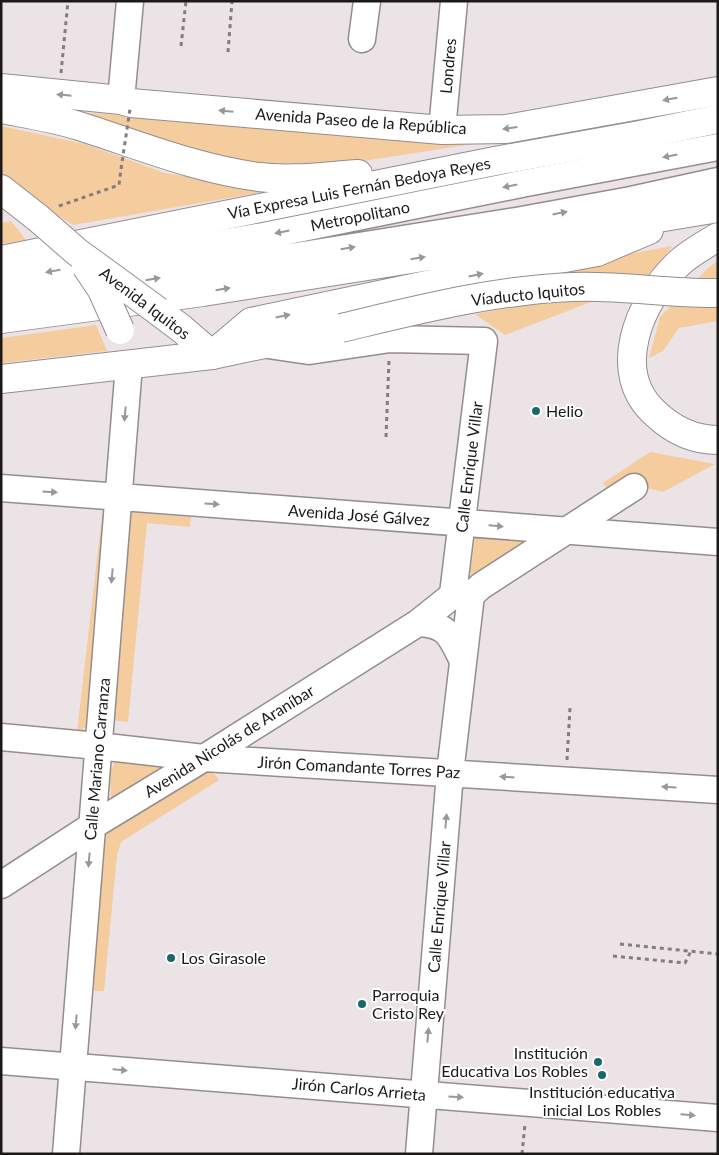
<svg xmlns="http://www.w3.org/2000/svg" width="719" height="1155" font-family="Lato,sans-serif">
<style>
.green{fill:#f5cc9d}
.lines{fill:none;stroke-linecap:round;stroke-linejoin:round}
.minor-casing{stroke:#948d8e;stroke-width:29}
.major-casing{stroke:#948d8e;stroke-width:30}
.highway-casing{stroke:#948d8e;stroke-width:30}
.path{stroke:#827d7e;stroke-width:3;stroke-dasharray:4 4;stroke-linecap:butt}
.minor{stroke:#fff;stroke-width:26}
.major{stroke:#fff;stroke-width:28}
.highway{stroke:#fff;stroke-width:28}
.major-bridge-casing{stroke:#948d8e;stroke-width:30;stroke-linecap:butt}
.path-bridge{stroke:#827d7e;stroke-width:3;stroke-dasharray:4 4;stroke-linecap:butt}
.major-bridge{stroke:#fff;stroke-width:28}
.oneway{fill:#999898}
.poi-dot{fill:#1a6869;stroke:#fff;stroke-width:2}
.labels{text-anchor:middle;stroke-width:4;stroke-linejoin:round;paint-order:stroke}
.street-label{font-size:16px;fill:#1c1919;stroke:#fff}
.poi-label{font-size:16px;fill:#1c1919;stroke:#fff;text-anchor:start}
</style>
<rect width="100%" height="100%" fill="#ebe3e5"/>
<path class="green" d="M56,111L153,117L313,133L479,143L344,164L229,163Z
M1,126L85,144L165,173L274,190L73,225L1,180Z
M11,221L26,240L1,244V223Z
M672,246L652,277L533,280L538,271Z
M718,261V321L679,328L663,351L649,358L660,317L708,268Z
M599,299L505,335L475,314L528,305Z
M96,325L107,351L1,363V338Z
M650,452L715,464L663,492L638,486L610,493L603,483Z
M129,512L191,517L190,527L147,523L128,722L109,720Z
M102,516L108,527L90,725L77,732Z
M476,532L545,537L470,575Z
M123,759L180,761L111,802L110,772L115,762Z
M210,768L219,780L121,842L117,855L104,991H89L103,838L110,829Z"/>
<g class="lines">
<g class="minor-casing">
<path id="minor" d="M362,39L367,1
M121,100L130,1
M442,130L454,1
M1,280L263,236L526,183L718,147
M1,302L229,267L516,221L631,200L718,181
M1,488L718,542
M418,623C448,624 451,637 463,661
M1,737L98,746L204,758L718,790
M1,885L92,826L204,758L418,623L448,599L453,594L484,341L390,339L309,351L268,345
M1,1061L718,1118
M66,1154L129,365
M419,1154L450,773L471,595L481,586L634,487"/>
</g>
<g class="major-casing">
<path id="major" d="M1,88L121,100L131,103L442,130L506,129L718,91
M1,189L38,218
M158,311L182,329L212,355
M1,379L212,355L341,328"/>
</g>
<g class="highway-casing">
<path id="highway" d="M1,109C27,114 54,118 79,126C139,145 197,169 259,177C291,181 325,176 358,174
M718,237C704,245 688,254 677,265C639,302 609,373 656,414C673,430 694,440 718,440
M1,260L495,161L640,135L718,119
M1,319L203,292L399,261L718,208
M212,355L251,322L484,273L597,252L649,230"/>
</g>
<path class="path" d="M181,46L186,1
M228,52L232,1
M61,73L68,1
M59,206L119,185L121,169
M386,437L389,360
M567,760L570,708
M620,944L718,954
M613,956L685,963L691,951
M522,1154L525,1124"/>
<use href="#minor" class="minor"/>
<use href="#major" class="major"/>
<use href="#highway" class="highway"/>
<g class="major-bridge-casing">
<path id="major-bridge" d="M38,218L77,252L158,311
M86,266L102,290L120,330
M341,328C417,310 494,290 573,287C621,285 670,294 718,293"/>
</g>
<path class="path-bridge" d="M121,169L130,109"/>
<use href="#major-bridge" class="major-bridge"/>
</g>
<defs><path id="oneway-solid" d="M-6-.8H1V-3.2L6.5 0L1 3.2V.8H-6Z" transform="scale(1.25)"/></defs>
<g class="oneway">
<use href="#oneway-solid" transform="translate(64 95) rotate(-174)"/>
<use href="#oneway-solid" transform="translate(670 99) rotate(170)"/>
<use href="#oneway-solid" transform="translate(226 111) rotate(-175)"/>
<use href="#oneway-solid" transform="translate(510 128) rotate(172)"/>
<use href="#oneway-solid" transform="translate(670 156) rotate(169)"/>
<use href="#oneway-solid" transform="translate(510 186) rotate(169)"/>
<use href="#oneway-solid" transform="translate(560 213) rotate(-11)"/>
<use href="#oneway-solid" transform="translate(282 232) rotate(169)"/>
<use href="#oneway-solid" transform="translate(348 248) rotate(-9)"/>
<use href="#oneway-solid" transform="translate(418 258) rotate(-9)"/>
<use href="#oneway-solid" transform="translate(53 271) rotate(170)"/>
<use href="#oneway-solid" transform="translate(476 275) rotate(-12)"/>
<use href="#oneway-solid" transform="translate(153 279) rotate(-9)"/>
<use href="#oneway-solid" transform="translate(223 289) rotate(-9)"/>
<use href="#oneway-solid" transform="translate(283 316) rotate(-12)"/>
<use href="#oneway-solid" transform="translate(125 414) rotate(95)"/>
<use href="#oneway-solid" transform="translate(50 492) rotate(4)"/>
<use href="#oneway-solid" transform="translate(212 504) rotate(4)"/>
<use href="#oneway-solid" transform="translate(496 526) rotate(5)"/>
<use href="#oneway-solid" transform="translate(112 576) rotate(95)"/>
<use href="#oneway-solid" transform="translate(507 777) rotate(-176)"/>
<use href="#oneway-solid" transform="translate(669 787) rotate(-176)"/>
<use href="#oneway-solid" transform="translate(446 821) rotate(-85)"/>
<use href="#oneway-solid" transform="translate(89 860) rotate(95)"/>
<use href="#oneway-solid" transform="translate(76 1022) rotate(95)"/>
<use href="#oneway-solid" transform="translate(428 1035) rotate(-85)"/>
<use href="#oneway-solid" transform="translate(120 1070) rotate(5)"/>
<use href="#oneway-solid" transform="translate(456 1097) rotate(4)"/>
<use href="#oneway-solid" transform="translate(688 1115) rotate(5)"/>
</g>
<g class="poi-dot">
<circle cx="536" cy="411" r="5"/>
<circle cx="171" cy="958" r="5"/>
<circle cx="362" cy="1004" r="5"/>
<circle cx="598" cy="1062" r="5"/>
<circle cx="602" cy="1075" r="5"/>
</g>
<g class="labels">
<g class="street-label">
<text transform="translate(448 66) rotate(-85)" y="6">Londres</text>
<text transform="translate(361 121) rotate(4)" y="6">Avenida Paseo de la República</text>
<text transform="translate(359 188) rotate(-11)" y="6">Vía Expresa Luis Fernán Bedoya Reyes</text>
<text transform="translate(360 216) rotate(-11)" y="6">Metropolitano</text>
<text transform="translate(528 294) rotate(-6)" y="6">Víaducto Iquitos</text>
<text transform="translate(145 303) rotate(37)" y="6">Avenida Iquitos</text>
<text transform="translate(469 467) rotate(-83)" y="6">Calle Enrique Villar</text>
<text transform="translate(359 515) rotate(4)" y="6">Avenida José Gálvez</text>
<text transform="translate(229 741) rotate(-32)" y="6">Avenida Nicolás de Araníbar</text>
<text transform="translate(97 759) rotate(-85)" y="6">Calle Mariano Carranza</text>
<text transform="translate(359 767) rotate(3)" y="6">Jirón Comandante Torres Paz</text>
<text transform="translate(439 907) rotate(-85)" y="6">Calle Enrique Villar</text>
<text transform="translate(359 1089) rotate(5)" y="6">Jirón Carlos Arrieta</text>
</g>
<g class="poi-label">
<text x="546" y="417">Helio</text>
<text x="181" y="964">Los Girasole</text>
<text x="372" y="1001">Parroquia<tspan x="372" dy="18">Cristo Rey</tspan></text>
<text x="588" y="1059" text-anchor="end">Institución<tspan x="588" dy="18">Educativa Los Robles</tspan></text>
<text x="602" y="1098" text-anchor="middle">Institución educativa<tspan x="602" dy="18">inicial Los Robles</tspan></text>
</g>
</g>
<rect width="719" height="1155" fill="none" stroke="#1c1919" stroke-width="5"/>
</svg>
